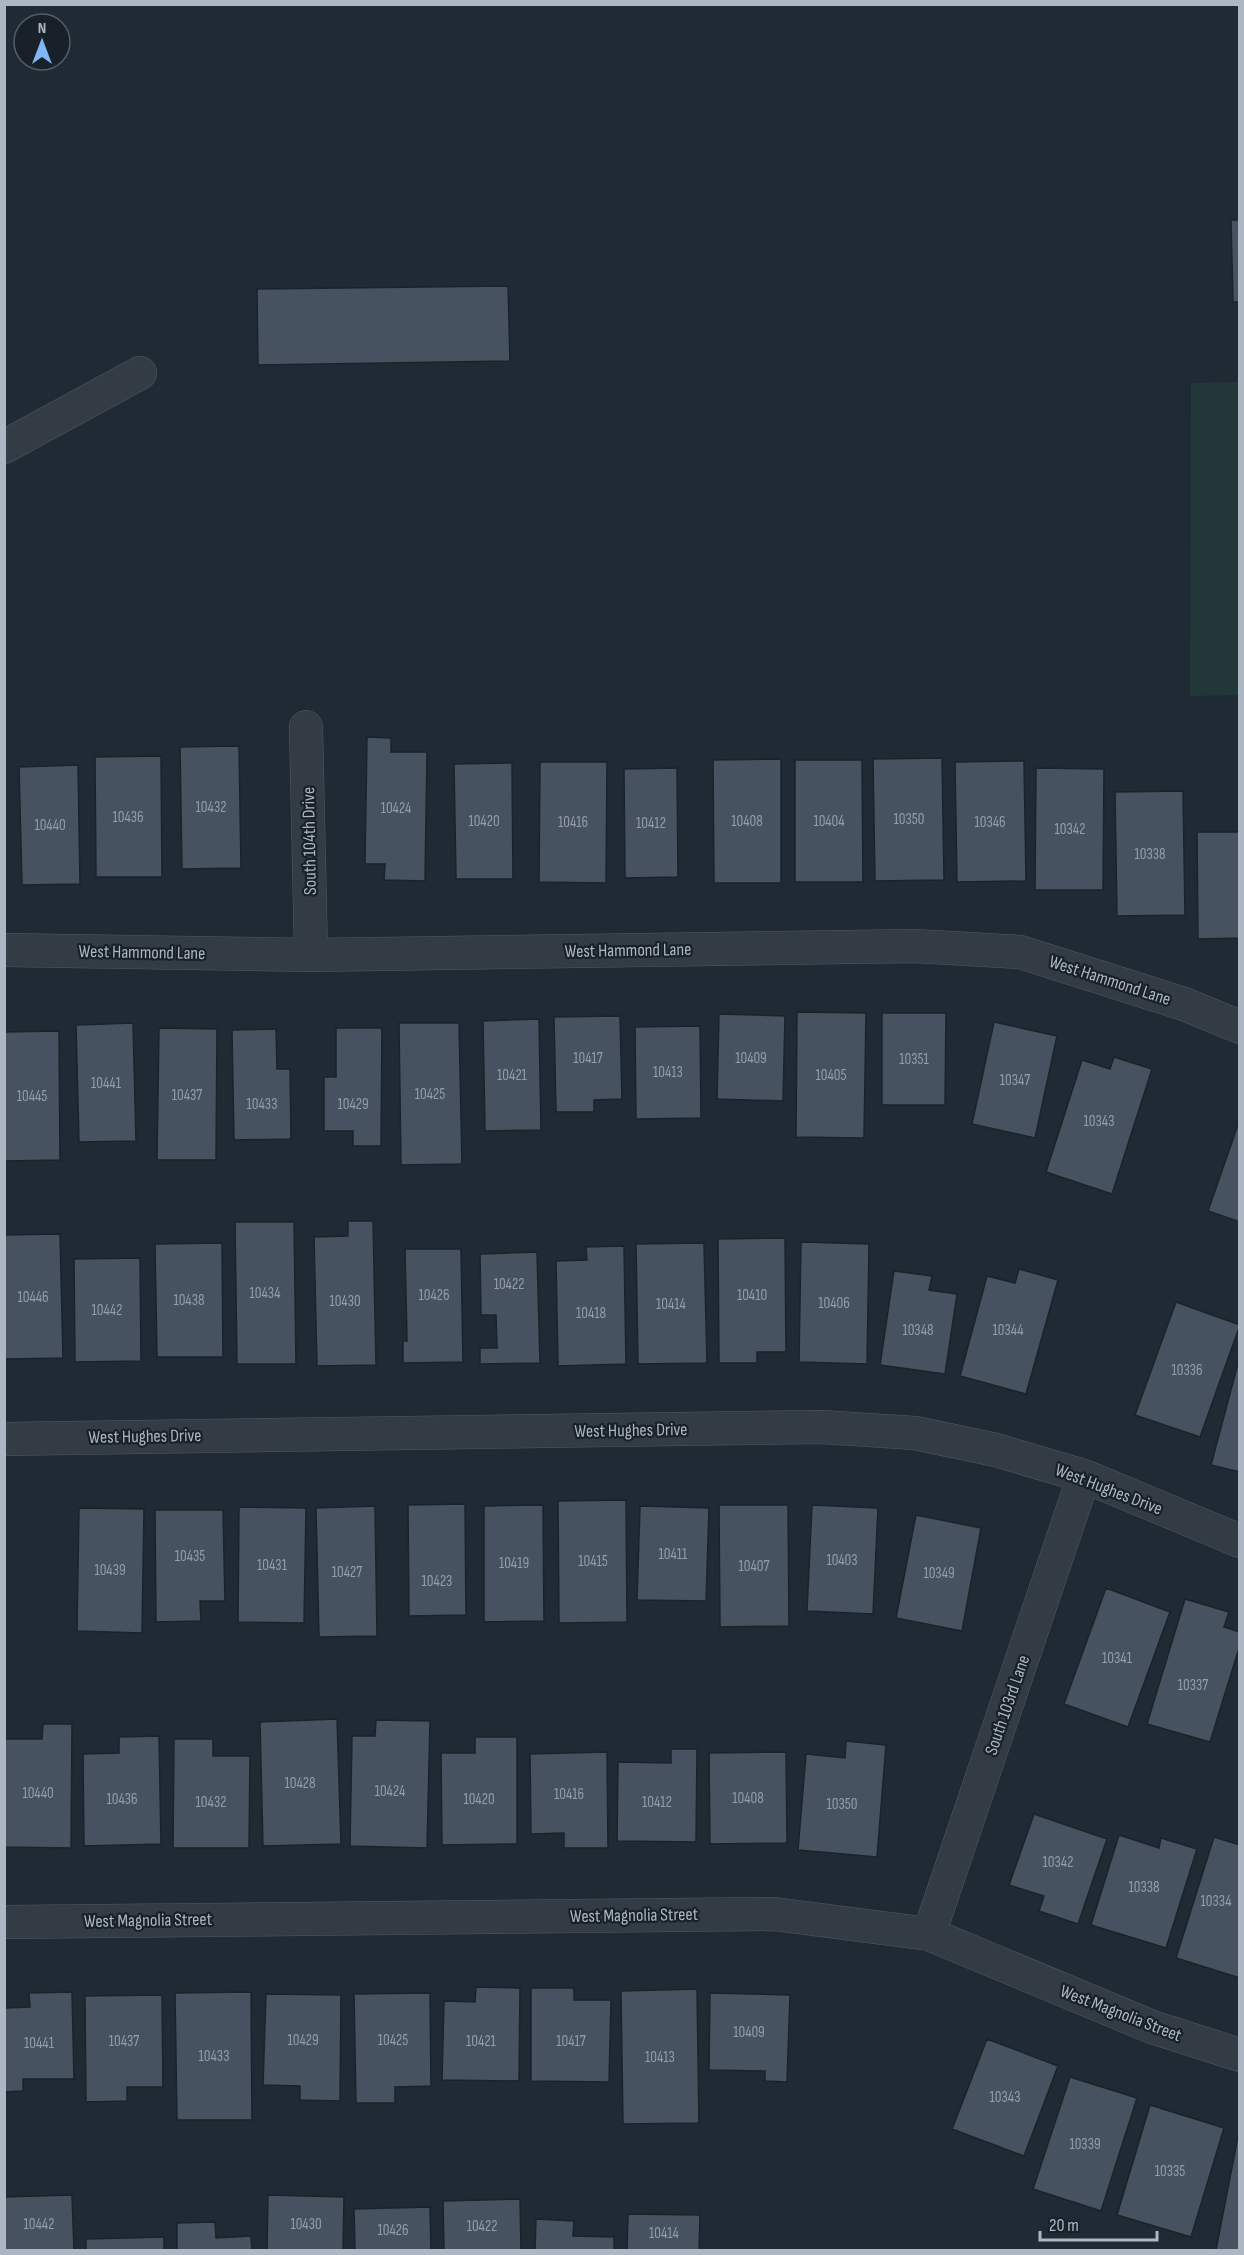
<svg xmlns="http://www.w3.org/2000/svg" width="1244" height="2255" font-family="'Sofia Sans Condensed',sans-serif">
<style>
.green{fill:#223737}
.building{fill:#46525f;stroke:#1a232c;stroke-width:1.5}
.lines{fill:none;stroke-linecap:round;stroke-linejoin:round}
.minor-casing{stroke:#505a64;stroke-width:34}
.minor{stroke:#333c45;stroke-width:33}
.labels{text-anchor:middle;stroke-width:4.5;stroke-linejoin:round;paint-order:stroke}
.number-label{font-size:15px;fill:#939eaa}
.street-label{font-size:18px;fill:#adb7c3;stroke:#18212a}
</style>
<rect width="100%" height="100%" fill="#202a35"/>
<path class="green" d="M1239,382V695L1190,696L1191,383Z"/>
<path class="building" d="M1231,220H1240V302H1233Z
M508,286L510,361L258,365L257,289Z
M367,737L391,738V752H427L425,881L384,880L385,864H365Z
M239,746L241,868L182,869L180,747Z
M161,756L162,877H96L95,757Z
M942,758L944,880L875,881L873,759Z
M781,759V883H714L713,760Z
M795,760H862L863,882H795Z
M1024,761L1026,881L957,882L955,762Z
M540,762H607L606,883L539,882Z
M512,763L513,879H456L454,764Z
M78,765L80,884L22,885L19,767Z
M677,768L678,877L625,878L624,769Z
M1036,768L1104,769L1103,890H1035Z
M1183,791L1185,915L1117,916L1115,792Z
M1197,832H1240V938L1198,939Z
M797,1012L866,1013L864,1138L796,1137Z
M882,1013H946L945,1105H882Z
M719,1014L785,1016L783,1101L717,1099Z
M620,1016L622,1099L594,1100V1112H556L554,1017Z
M539,1019L541,1130L485,1131L483,1021Z
M994,1022L1057,1036L1035,1138L972,1124Z
M133,1023L136,1141L79,1142L76,1025Z
M399,1023H459L462,1164L401,1165Z
M700,1026L701,1118L636,1119L635,1027Z
M159,1028L217,1029L216,1160H157Z
M336,1028H382L381,1146H353V1131H324V1077H336Z
M276,1029L277,1069H290L291,1139L234,1140L232,1030Z
M59,1031L60,1160L4,1161V1032Z
M1114,1057L1152,1069L1112,1194L1046,1172L1082,1060L1110,1069Z
M1240,1119V1222L1208,1211Z
M348,1221H373L376,1365L317,1366L314,1237L348,1236Z
M235,1222H294L296,1364H237Z
M60,1234L63,1358L4,1359V1235Z
M785,1238L786,1352H757V1363H719L718,1239Z
M801,1242L869,1244L867,1364L799,1362Z
M222,1243L223,1357H157L155,1244Z
M704,1243L707,1363L638,1364L636,1244Z
M624,1246L626,1364L558,1366L556,1261L587,1260L586,1247Z
M405,1249H461L463,1362L403,1363V1341H407Z
M537,1252L540,1363L480,1364V1348H497L496,1315H481L480,1254Z
M140,1258L141,1361L75,1362L74,1259Z
M1019,1269L1058,1280L1026,1394L960,1376L987,1276L1015,1283Z
M894,1271L932,1276L929,1290L957,1294L945,1374L880,1365Z
M1176,1302L1240,1325L1200,1437L1135,1415Z
M1240,1356V1472L1211,1465Z
M626,1500L627,1622L559,1623L558,1501Z
M465,1504L466,1615L409,1616L408,1505Z
M543,1505L544,1621L484,1622V1506Z
M719,1505H788L789,1626L720,1627Z
M812,1505L878,1508L873,1614L807,1611Z
M375,1506L377,1636L319,1637L316,1508Z
M640,1506L709,1508L706,1601L637,1600Z
M239,1507L306,1508L304,1623L238,1622Z
M79,1508L144,1509L142,1633L77,1631Z
M155,1510H223L225,1601H200L201,1621L156,1622Z
M916,1515L981,1528L962,1631L896,1618Z
M1106,1588L1170,1612L1128,1727L1064,1704Z
M1185,1599L1229,1612L1224,1627L1240,1632V1645L1210,1742L1147,1724Z
M337,1719L341,1844L263,1846L260,1722Z
M376,1720L430,1721L427,1848L350,1846L352,1736H375Z
M43,1724H72L71,1848L4,1847V1739H42Z
M159,1736L161,1844L84,1846L83,1754L119,1753V1737Z
M475,1737H517V1844L442,1845L441,1753H475Z
M174,1739H213V1756H250L249,1848H173Z
M846,1741L886,1745L877,1857L798,1850L806,1754L845,1758Z
M671,1749H697L696,1842L617,1841L618,1762L671,1763Z
M607,1752L608,1848H564V1833L531,1834L530,1754Z
M786,1752L787,1843L710,1844L709,1753Z
M1034,1814L1107,1839L1078,1924L1039,1911L1044,1896L1009,1885Z
M1119,1835L1159,1848L1161,1838L1197,1849L1166,1948L1091,1925Z
M1214,1837L1240,1845V1978L1176,1958Z
M476,1987L520,1988L519,2081L442,2080L444,2001L475,2002Z
M531,1988H574V2000H611L609,2082L531,2081Z
M697,1989L699,2123L623,2124L621,1991Z
M72,1992L74,2079H23V2091L4,2092V2008L30,2007L29,1993Z
M251,1992L252,2120H177L175,1993Z
M430,1993L431,2086L395,2087V2103H356L354,1994Z
M710,1993L790,1995L787,2082L765,2081V2071L709,2070Z
M266,1994L341,1995L340,2101L300,2100V2086L263,2085Z
M162,1995L163,2087H127V2101L86,2102L85,1996Z
M987,2039L1058,2066L1024,2156L952,2129Z
M1070,2077L1137,2098L1101,2211L1033,2189Z
M1150,2105L1224,2128L1191,2237L1117,2215Z
M1239,2131L1240,2250H1216Z
M72,2195L74,2250H4V2197Z
M268,2195L344,2197L343,2250H267Z
M520,2199L521,2250H444L443,2201Z
M430,2207L431,2250H355L354,2209Z
M628,2214L700,2215L699,2250H627Z
M536,2219L574,2221L573,2236L614,2237V2250H535Z
M215,2222L216,2238L251,2236L252,2250H177V2223Z
M164,2237V2250H86V2239Z"/>
<g class="lines">
<g class="minor-casing">
<path id="minor" d="M4,447L140,373
M306,727L311,955
M4,950L311,955L915,946L1020,952L1184,1004L1240,1027
M4,1439L821,1427L915,1433L996,1450L1084,1476L1240,1541
M4,1922L774,1914L929,1934L1152,2027L1240,2055
M929,1934L1084,1476"/>
</g>
<use href="#minor" class="minor"/>
</g>
<g class="labels">
<g class="number-label">
<text x="211" y="812">10432</text>
<text x="396" y="813">10424</text>
<text x="128" y="822">10436</text>
<text x="909" y="824">10350</text>
<text x="484" y="826">10420</text>
<text x="747" y="826">10408</text>
<text x="829" y="826">10404</text>
<text x="573" y="827">10416</text>
<text x="990" y="827">10346</text>
<text x="651" y="828">10412</text>
<text x="50" y="830">10440</text>
<text x="1070" y="834">10342</text>
<text x="1150" y="859">10338</text>
<text x="588" y="1063">10417</text>
<text x="751" y="1063">10409</text>
<text x="914" y="1064">10351</text>
<text x="668" y="1077">10413</text>
<text x="512" y="1080">10421</text>
<text x="831" y="1080">10405</text>
<text x="1015" y="1085">10347</text>
<text x="106" y="1088">10441</text>
<text x="430" y="1099">10425</text>
<text x="187" y="1100">10437</text>
<text x="32" y="1101">10445</text>
<text x="262" y="1109">10433</text>
<text x="353" y="1109">10429</text>
<text x="1099" y="1126">10343</text>
<text x="509" y="1289">10422</text>
<text x="265" y="1298">10434</text>
<text x="434" y="1300">10426</text>
<text x="752" y="1300">10410</text>
<text x="33" y="1302">10446</text>
<text x="189" y="1305">10438</text>
<text x="345" y="1306">10430</text>
<text x="834" y="1308">10406</text>
<text x="671" y="1309">10414</text>
<text x="107" y="1315">10442</text>
<text x="591" y="1318">10418</text>
<text x="918" y="1335">10348</text>
<text x="1008" y="1335">10344</text>
<text x="1187" y="1375">10336</text>
<text x="673" y="1559">10411</text>
<text x="190" y="1561">10435</text>
<text x="842" y="1565">10403</text>
<text x="593" y="1566">10415</text>
<text x="514" y="1568">10419</text>
<text x="272" y="1570">10431</text>
<text x="754" y="1571">10407</text>
<text x="110" y="1575">10439</text>
<text x="347" y="1577">10427</text>
<text x="939" y="1578">10349</text>
<text x="437" y="1586">10423</text>
<text x="1117" y="1663">10341</text>
<text x="1193" y="1690">10337</text>
<text x="300" y="1788">10428</text>
<text x="390" y="1796">10424</text>
<text x="38" y="1798">10440</text>
<text x="569" y="1799">10416</text>
<text x="748" y="1803">10408</text>
<text x="122" y="1804">10436</text>
<text x="479" y="1804">10420</text>
<text x="211" y="1807">10432</text>
<text x="657" y="1807">10412</text>
<text x="842" y="1809">10350</text>
<text x="1058" y="1867">10342</text>
<text x="1144" y="1892">10338</text>
<text x="1216" y="1906">10334</text>
<text x="749" y="2037">10409</text>
<text x="303" y="2045">10429</text>
<text x="393" y="2045">10425</text>
<text x="124" y="2046">10437</text>
<text x="481" y="2046">10421</text>
<text x="571" y="2046">10417</text>
<text x="39" y="2048">10441</text>
<text x="214" y="2061">10433</text>
<text x="660" y="2062">10413</text>
<text x="1005" y="2102">10343</text>
<text x="1085" y="2149">10339</text>
<text x="1170" y="2176">10335</text>
<text x="39" y="2229">10442</text>
<text x="306" y="2229">10430</text>
<text x="482" y="2231">10422</text>
<text x="393" y="2235">10426</text>
<text x="664" y="2238">10414</text>
</g>
<g class="street-label">
<text transform="translate(309 841) rotate(-91)" y="6">South 104th Drive</text>
<text transform="translate(628 950) rotate(-1)" y="6">West Hammond Lane</text>
<text transform="translate(142 952) rotate(1)" y="6">West Hammond Lane</text>
<text transform="translate(1110 980) rotate(18)" y="6">West Hammond Lane</text>
<text transform="translate(631 1430) rotate(-1)" y="6">West Hughes Drive</text>
<text transform="translate(145 1436) rotate(-1)" y="6">West Hughes Drive</text>
<text transform="translate(1109 1489) rotate(21)" y="6">West Hughes Drive</text>
<text transform="translate(1007 1705) rotate(-71)" y="6">South 103rd Lane</text>
<text transform="translate(634 1915) rotate(-1)" y="6">West Magnolia Street</text>
<text transform="translate(148 1920) rotate(-1)" y="6">West Magnolia Street</text>
<text transform="translate(1121 2013) rotate(21)" y="6">West Magnolia Street</text>
</g>
</g>
<rect width="1244" height="2255" fill="none" stroke="#adb7c3" stroke-width="12"/>
<g transform="translate(42 42)"><circle r="28" fill="#18212a" stroke="#545d67" stroke-width="1.5"/>
<path d="M0-4.5L10 22L0 15L-10 22Z" fill="#80b6f4"/>
<text y="-9" font-size="16" font-weight="bold" text-anchor="middle" fill="#adb7c3">N</text>
</g>
<path d="M1040 2231v9h117v-9" fill="none" stroke="#adb7c3" stroke-width="3"/>
<text x="1049" y="2231" font-size="18" fill="#adb7c3" stroke="#18212a" stroke-width="4.5" paint-order="stroke">20 m</text>
</svg>
